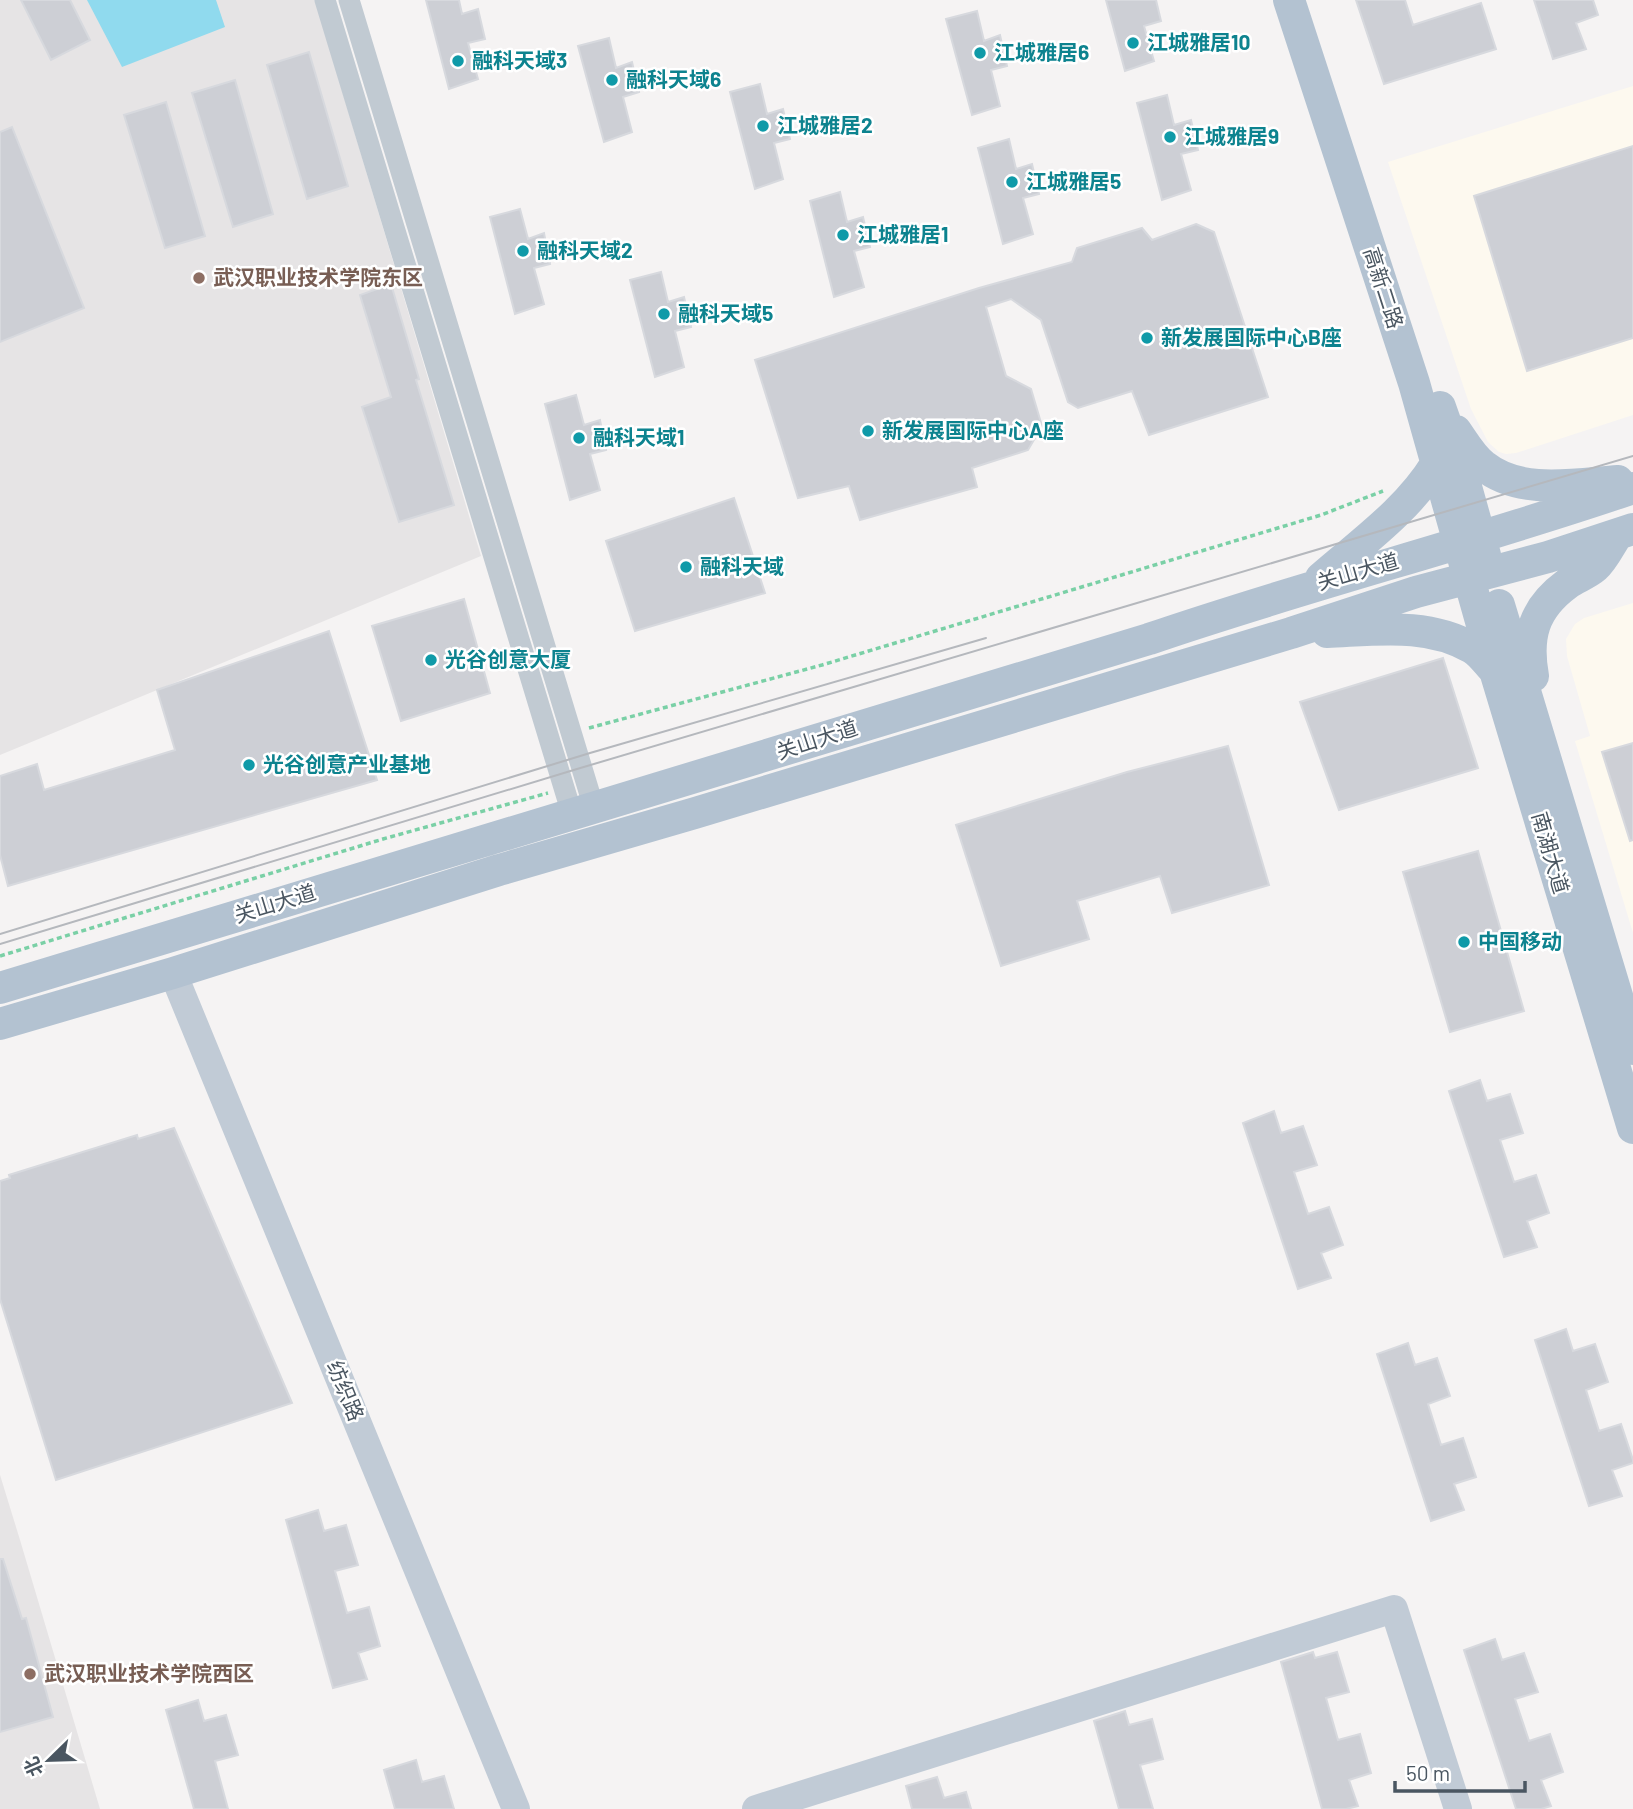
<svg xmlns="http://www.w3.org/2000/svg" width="1633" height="1809" font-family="Barlow,'Noto Sans SC',sans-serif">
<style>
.commercial{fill:#fdf9ef}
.education{fill:#e6e4e5}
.water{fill:#90daee}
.building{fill:#cdcfd5;stroke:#d7d9de;stroke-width:2}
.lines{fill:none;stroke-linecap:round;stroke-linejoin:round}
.path{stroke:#7ad0a6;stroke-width:3.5;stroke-dasharray:5 3.5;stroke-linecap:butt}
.street{stroke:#c1cad2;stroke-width:21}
.secondary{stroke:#c1cbd6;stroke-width:28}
.primary{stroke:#b3c2d1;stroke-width:32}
.tram{stroke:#b5b8bd;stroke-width:2}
.culture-dot{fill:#0f9aa8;stroke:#fff;stroke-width:2.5}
.education-dot{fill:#8d6e63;stroke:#fff;stroke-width:2.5}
.labels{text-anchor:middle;stroke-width:5;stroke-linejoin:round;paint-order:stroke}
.culture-label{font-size:21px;font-weight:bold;fill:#0d838f;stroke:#fff;text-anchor:start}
.education-label{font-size:21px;font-weight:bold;fill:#785e54;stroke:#fff;text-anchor:start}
.street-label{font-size:21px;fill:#4a5661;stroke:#fff}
</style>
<rect width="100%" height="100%" fill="#f5f3f3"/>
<path class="commercial" d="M1633,86V415L1516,453L1506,454L1499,452L1488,442L1471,409L1388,162Z
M1633,603V933L1575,741L1590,736L1567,656L1566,639L1575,624L1584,618Z"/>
<path class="education" d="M0,0H315L481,556L0,755Z
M0,1475L20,1540L100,1809H0Z"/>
<path class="water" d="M87,0H216L225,27L122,67Z"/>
<path class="building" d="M21,0H70L90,40L51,60Z
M426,0H459L462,14L478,9L485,39L468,43L478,79L449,89Z
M1106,0H1156L1161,21L1144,26L1154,61L1125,71Z
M1356,0H1405L1413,25L1481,3L1496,49L1384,84Z
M1534,0H1593L1598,15L1576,23L1586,49L1553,59Z
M977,11L984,41L1000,35L1007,66L991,70L1000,106L972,115L946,19Z
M609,38L616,68L632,62L639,92L623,97L632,132L604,142L578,46Z
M309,52L348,186L307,199L267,65Z
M235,80L273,214L233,227L192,93Z
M760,84L767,114L783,109L790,139L774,143L783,179L755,189L730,92Z
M1167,95L1174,125L1191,120L1198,150L1181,154L1191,190L1162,200L1137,103Z
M166,102L205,236L165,248L124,115Z
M12,127L84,308L0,342V132Z
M1009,139L1016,169L1032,164L1039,194L1023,198L1033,234L1003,244L978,148Z
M1633,146V338L1527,371L1474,196Z
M840,192L847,222L863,217L870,247L854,251L864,287L834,297L810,201Z
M520,209L528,239L544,233L550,264L534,268L544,304L515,314L490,217Z
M1196,224L1214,232L1268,397L1149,435L1132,391L1078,408L1068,402L1041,320L1011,299L986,307L1006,376L1031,389L1042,426L1028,450L972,468L977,487L860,520L849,486L798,498L755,360L979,288L1072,262L1077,248L1142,228L1152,240Z
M661,272L668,302L684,297L691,327L675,331L684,367L655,377L630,280Z
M391,284L419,379L416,380L454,505L399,522L362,407L391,397L360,295Z
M576,395L584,425L600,420L606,450L590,454L600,490L570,500L545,404Z
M734,498L765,593L635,631L606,541Z
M464,599L490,693L401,721L372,626Z
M329,631L377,780L8,886L0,855V776L37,764L44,790L175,750L157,690Z
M1443,658L1478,768L1339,810L1300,702Z
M1633,743V840L1630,841L1602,752Z
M1228,746L1269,885L1172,913L1160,876L1077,901L1089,939L1001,966L956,825L1127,772Z
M1478,851L1524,1011L1450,1032L1403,872Z
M1480,1080L1487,1101L1510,1094L1523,1133L1500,1140L1514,1182L1536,1175L1549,1213L1527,1221L1537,1247L1504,1257L1449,1091Z
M1274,1111L1281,1133L1303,1126L1317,1165L1294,1172L1308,1214L1329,1207L1343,1245L1321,1253L1331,1278L1298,1289L1243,1123Z
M174,1128L292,1403L56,1480L0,1299V1181L10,1178L9,1175L137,1135L138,1139Z
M1566,1329L1573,1351L1595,1344L1608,1382L1586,1390L1599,1431L1621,1424L1633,1460V1463L1612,1470L1622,1496L1589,1506L1535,1340Z
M1408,1343L1415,1365L1437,1358L1450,1396L1428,1404L1441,1445L1463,1438L1476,1477L1454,1484L1464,1510L1431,1521L1377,1354Z
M318,1510L324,1531L346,1525L358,1565L335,1571L347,1613L369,1607L380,1646L358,1653L367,1679L333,1688L286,1520Z
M0,1559H3L22,1619L26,1618L53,1717L0,1732Z
M1495,1639L1502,1660L1524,1653L1538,1692L1515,1699L1529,1741L1550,1734L1563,1772L1541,1780L1551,1806L1541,1809H1516L1464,1650Z
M1313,1652L1315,1658L1337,1652L1349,1692L1326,1698L1338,1740L1360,1734L1371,1773L1349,1780L1358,1806L1346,1809H1322L1281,1662Z
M198,1700L204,1721L226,1715L238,1755L215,1761L228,1809H194L166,1710Z
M1125,1711L1129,1725L1152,1719L1163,1759L1140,1765L1153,1809H1119L1094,1721Z
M416,1760L422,1782L444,1776L454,1809H395L384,1770Z
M937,1777L944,1798L966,1792L971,1809H912L906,1786Z"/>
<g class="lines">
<path class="path" d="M589,728L822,665L1085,586L1321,515L1383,491
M0,956L383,839L548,793"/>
<path class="street" d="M325,0L572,814
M349,0L594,808"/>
<path class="secondary" d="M173,973L516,1809
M756,1809L1394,1609L1458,1809"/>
<path class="primary" d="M1289,0L1414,383L1495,671L1633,1128
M1440,407L1458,458L1485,555
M1456,431C1465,444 1472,457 1484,466C1520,495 1575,484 1618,481
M1321,578C1361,543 1408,510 1436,464
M1499,605L1633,1049
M1327,632C1376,630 1428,622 1472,648C1481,653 1488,664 1495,671
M1533,676C1526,637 1533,609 1567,584C1575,578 1587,574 1595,567C1604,559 1610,545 1617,535
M0,988L1149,639C1309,584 1473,543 1633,488
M0,1024L173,973L499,870L695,813L1291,633L1416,592L1548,557L1633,529"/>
<path class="tram" d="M0,934L590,753L986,638
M0,944L577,769L1633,456"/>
</g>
<g class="culture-dot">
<circle cx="1133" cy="43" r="7"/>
<circle cx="980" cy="53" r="7"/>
<circle cx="458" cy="61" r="7"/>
<circle cx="612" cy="80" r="7"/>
<circle cx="763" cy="126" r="7"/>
<circle cx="1170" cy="137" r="7"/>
<circle cx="1012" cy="182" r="7"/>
<circle cx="843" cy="235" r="7"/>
<circle cx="523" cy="251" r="7"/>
<circle cx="664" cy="314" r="7"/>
<circle cx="1147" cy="338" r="7"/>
<circle cx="868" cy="431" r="7"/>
<circle cx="579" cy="438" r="7"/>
<circle cx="686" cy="567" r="7"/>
<circle cx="431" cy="660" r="7"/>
<circle cx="249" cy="765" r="7"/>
<circle cx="1464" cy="942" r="7"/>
</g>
<g class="education-dot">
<circle cx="199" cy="278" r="7"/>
<circle cx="30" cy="1674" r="7"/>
</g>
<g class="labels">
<g class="culture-label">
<text x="1147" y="50">江城雅居10</text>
<text x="994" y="60">江城雅居6</text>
<text x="472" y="68">融科天域3</text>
<text x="626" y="87">融科天域6</text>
<text x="777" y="133">江城雅居2</text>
<text x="1184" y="144">江城雅居9</text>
<text x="1026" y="189">江城雅居5</text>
<text x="857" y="242">江城雅居1</text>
<text x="537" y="258">融科天域2</text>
<text x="678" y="321">融科天域5</text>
<text x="1161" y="345">新发展国际中心B座</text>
<text x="882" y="438">新发展国际中心A座</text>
<text x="593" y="445">融科天域1</text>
<text x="700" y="574">融科天域</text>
<text x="445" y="667">光谷创意大厦</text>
<text x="263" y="772">光谷创意产业基地</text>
<text x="1478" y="949">中国移动</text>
</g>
<g class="education-label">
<text x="213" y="285">武汉职业技术学院东区</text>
<text x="44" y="1681">武汉职业技术学院西区</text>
</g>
<g class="street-label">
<text transform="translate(1383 288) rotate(72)" y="7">高新二路</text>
<text transform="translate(1358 572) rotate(-16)" y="7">关山大道</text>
<text transform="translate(817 740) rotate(-18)" y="7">关山大道</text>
<text transform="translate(1550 853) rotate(74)" y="7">南湖大道</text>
<text transform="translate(275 904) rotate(-17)" y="7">关山大道</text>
<text transform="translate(345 1391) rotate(68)" y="7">纺织路</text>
</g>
</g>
<g transform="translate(49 1760) rotate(247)" stroke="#ffffff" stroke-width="5" paint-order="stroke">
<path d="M0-5L12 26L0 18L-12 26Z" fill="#4a5661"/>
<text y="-10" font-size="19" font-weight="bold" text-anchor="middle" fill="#4a5661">北</text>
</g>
<path d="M1395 1781v10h130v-10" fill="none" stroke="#4a5661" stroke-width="3.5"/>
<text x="1406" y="1781" font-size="21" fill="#4a5661" stroke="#ffffff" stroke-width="5" paint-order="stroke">50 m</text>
</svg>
